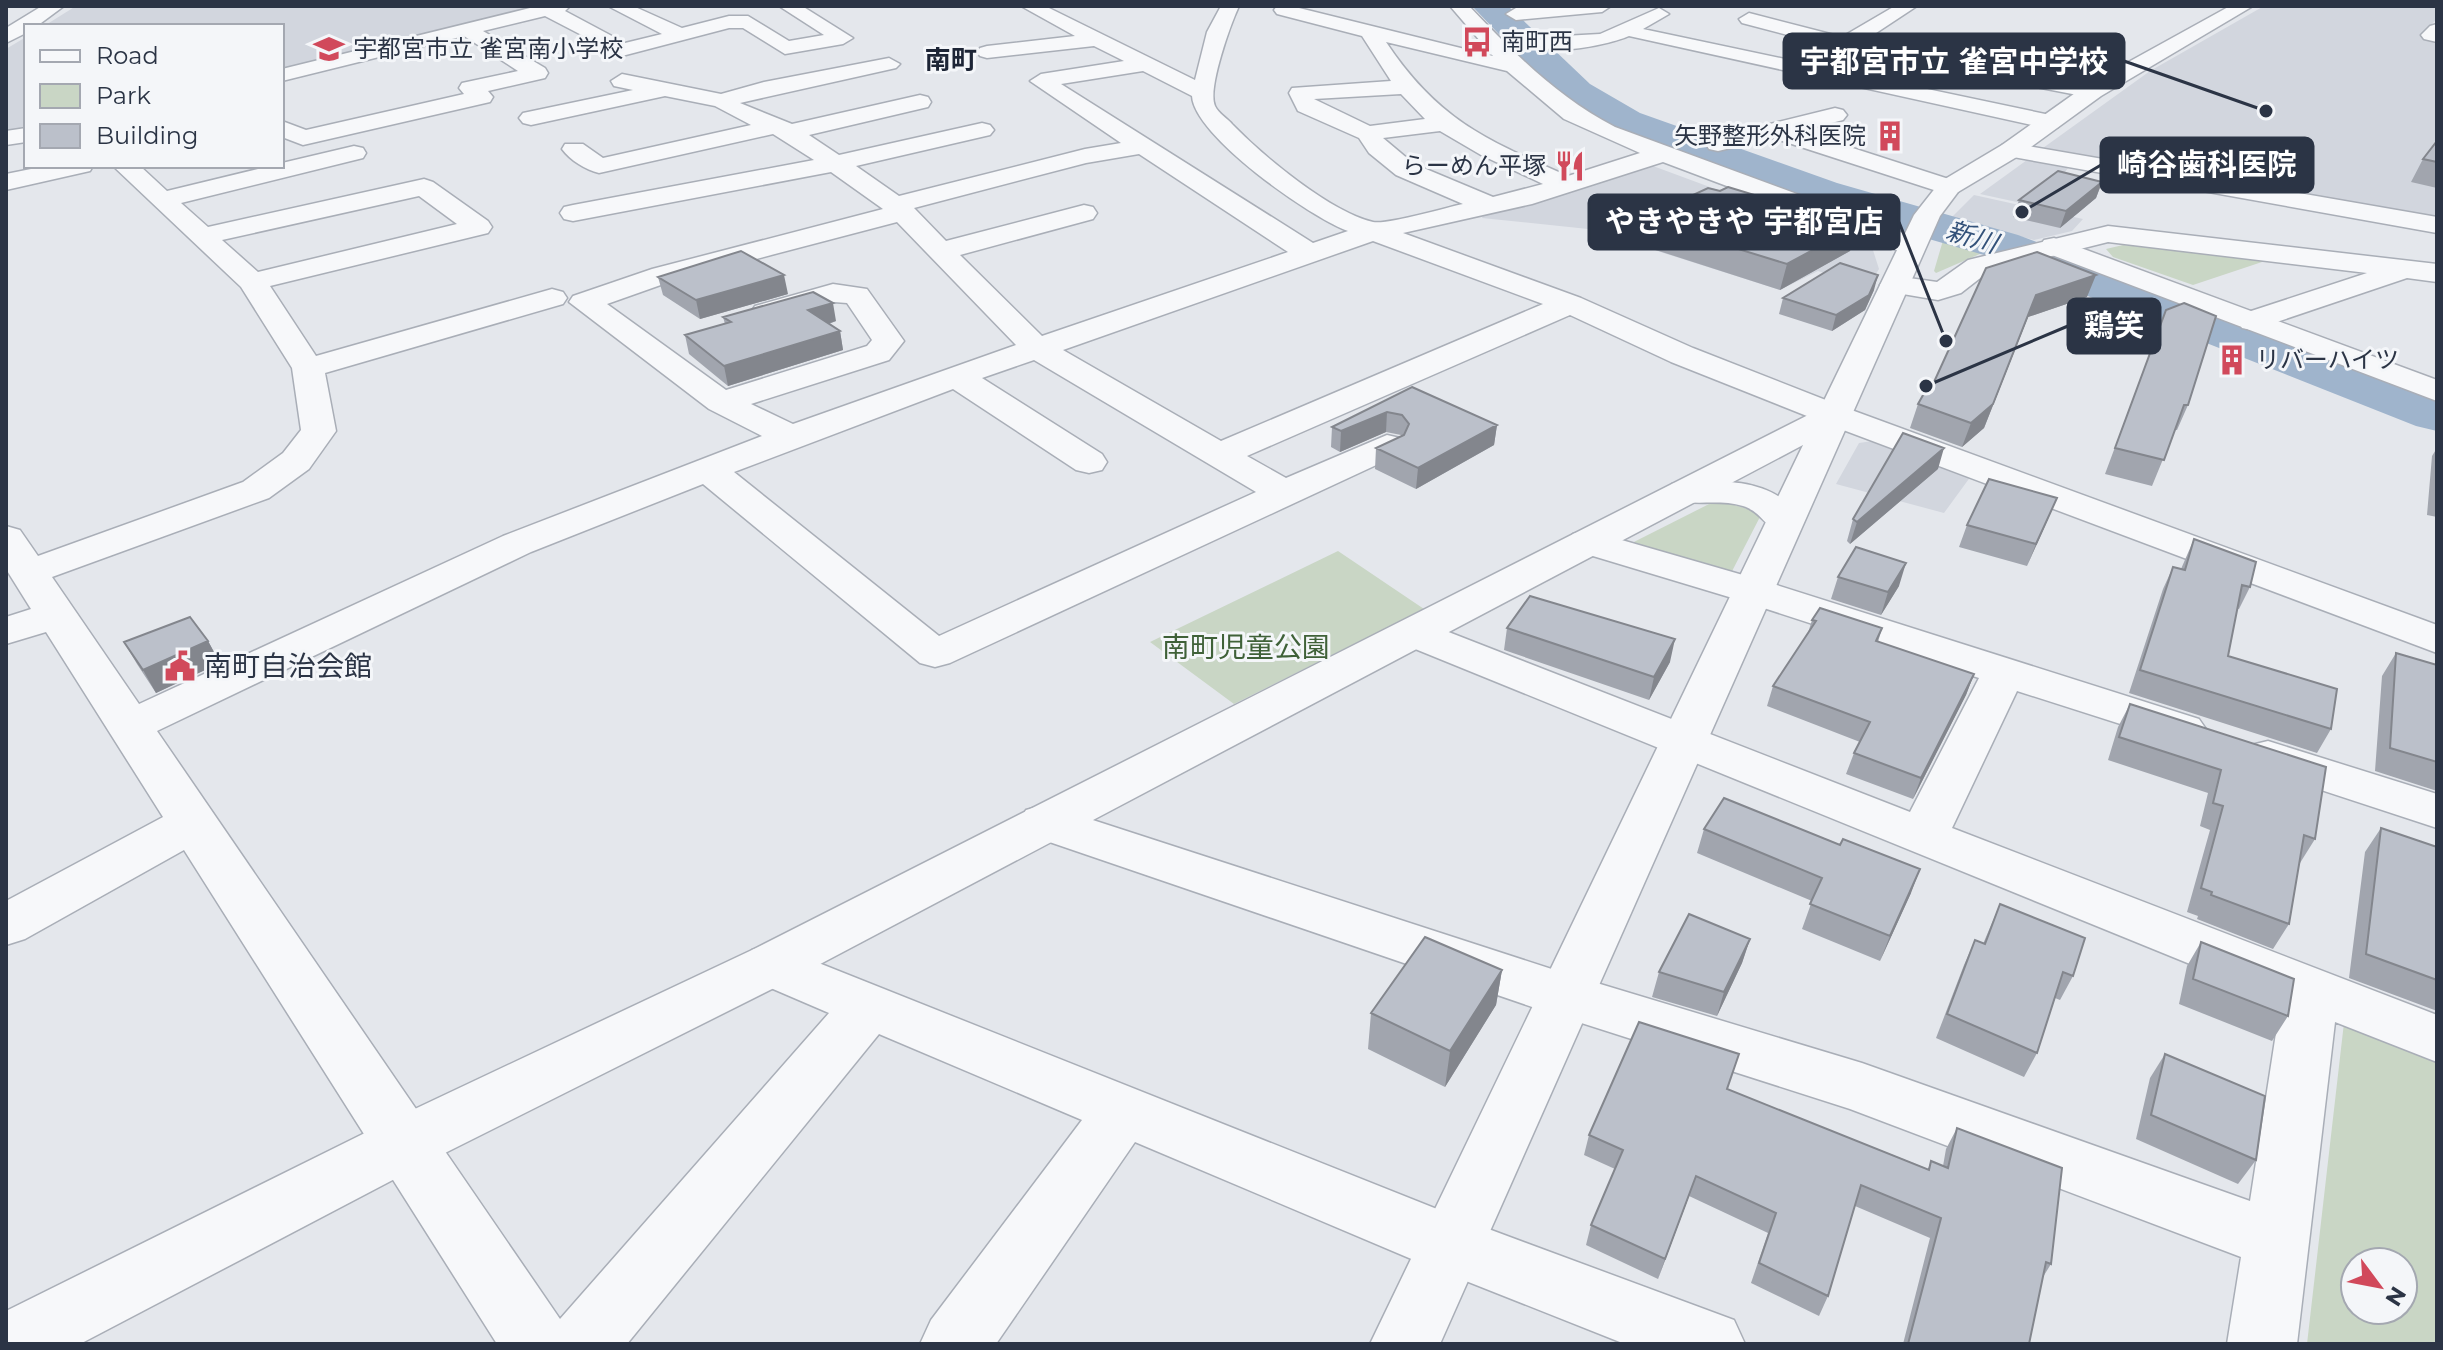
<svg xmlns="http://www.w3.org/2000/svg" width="2443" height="1350" font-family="Montserrat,'Noto Sans JP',sans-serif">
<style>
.built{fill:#d2d6de}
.green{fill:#c9d6c5;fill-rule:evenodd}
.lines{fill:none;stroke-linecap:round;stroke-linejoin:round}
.river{fill:#9fb4cc;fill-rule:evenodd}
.minor-casing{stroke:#a9aeb7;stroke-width:3}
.tertiary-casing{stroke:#a9aeb7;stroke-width:3}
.minor{fill:#f7f8fa;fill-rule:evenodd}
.tertiary{fill:#f7f8fa;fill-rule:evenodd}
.wall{fill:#a1a5ae}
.shaded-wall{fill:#83868d}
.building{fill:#bbc0ca;stroke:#83868d;stroke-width:2}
.labels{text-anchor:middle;stroke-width:6;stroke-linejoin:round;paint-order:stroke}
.far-poi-label{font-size:24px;fill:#2b3445;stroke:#f4f6f9;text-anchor:start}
.far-quarter-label{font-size:26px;font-weight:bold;fill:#1d2536;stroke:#f4f6f9}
.far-water-label{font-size:26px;font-style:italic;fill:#34527a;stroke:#f4f6f9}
.park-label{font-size:28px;fill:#3f6138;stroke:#f4f6f9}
.poi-label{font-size:28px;fill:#2b3445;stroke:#f4f6f9;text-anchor:start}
.leader{fill:none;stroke:#2b3445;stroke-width:3}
.callout-dot{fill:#2b3445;stroke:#f4f6f9;stroke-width:3}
.callout{fill:#2b3445;stroke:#2b3445;stroke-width:3}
.callout-label{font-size:30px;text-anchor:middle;font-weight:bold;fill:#fff}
</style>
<rect width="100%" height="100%" fill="#e4e7ec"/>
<path class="built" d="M76,6H550L282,72V26H44Z
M2264,6H2437V19L2420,35L2437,38V218L2049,152L2043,148L2150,71Z
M26,37V132L6,135V49Z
M2027,160L2068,168L2053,188L2096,198L2076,215L1980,194Z
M1653,166L1872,247L1879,269L1868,287L1818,271L1780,290L1588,229L1482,218L1485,212L1635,168Z
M1974,195L2083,219L2072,231L2034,240L1951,218Z
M1873,441L1971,476L1944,513L1836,484L1859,443Z"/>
<path class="green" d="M1944,237L1989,250L1936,273L1934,271Z
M2123,245L2271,259L2193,285L2113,257L2106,249Z
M1717,500L1762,513L1728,579L1622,548Z
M1338,551L1424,609L1234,704L1150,642Z
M2345,1014L2437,1046V1344H2307ZM2355,1262H2403V1310H2355Z"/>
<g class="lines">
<path class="river" d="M1472,6H1508L1590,84L1640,113L1837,183L2018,235L2437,392V431L2416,426L1984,255L1805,203L1610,131L1562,100Z"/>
<g class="minor-casing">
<path id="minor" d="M538,6H570L565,11L625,43L662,34L608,6H633L682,28L729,16H748L789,41L824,35L779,6H802L853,38L843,44L785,54L743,28H729L622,56L545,16L483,31L545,68L548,73L545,78L488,91L493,97L490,102L303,145L282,137V121L306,130L464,94L459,88L462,83L518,71L464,36L282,81V69Z
M1021,6H1045L1195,80L1207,32L1221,6H1239C1231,23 1207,89 1215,106C1218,113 1228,119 1232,124C1263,156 1330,212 1373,222C1387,225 1444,208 1463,204L1396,175L1369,153L1359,138L1298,111L1289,93L1292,88L1391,81L1362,36L1277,14L1274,10L1277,6H1291L1493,56L1450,6H1469C1514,53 1557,97 1615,127L1922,240L1926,246L1922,252L1912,254L1902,252L1663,162L1532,204L1403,233L1581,298L1693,348L1846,408L2437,625V653L1822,422L1671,362L1570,315L1247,456L1286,478L1387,435L1400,438L1405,446L1400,454L950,663L935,667L920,663L703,484L531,552L157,731L560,1319L829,1013L752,980L744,965L752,950L771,944L1467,1221L1734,1320L1745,1344H1625L1428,1266L1135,1142L996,1344H920L931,1320L1082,1120L879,1034L627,1344H497L184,850L25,939L6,945V901L163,817L46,632L6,644V617L31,609L6,569V526L20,530L38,556L243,482L283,453L301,430L292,368L241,287L113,166H140L167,191L270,166H282V163L354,146L363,148L366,153L363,158L181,203L208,227L424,179L433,182L488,221L492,227L488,233L270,286L316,356L552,289L563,292L567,298L563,304L325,373L336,431L309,469L269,498L52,577L139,704L503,536L762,436L709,409L569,302L573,296L652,269L883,209L831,172L573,221L564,219L560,213L564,207L573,205L814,160L773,134L599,173C586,170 570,160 562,149L565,144H583L603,158L751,125L715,106L665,96L531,125L523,123L519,118L523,113L633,90L614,86L611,81L622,74L721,94L764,82L889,58L900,64L896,68L740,103L792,124L920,95L928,97L931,102L928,107L809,135L839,155L982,123L990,125L994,130L990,135L856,166L899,196L1085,149L1121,143L1030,81L1041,74L1124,61L1094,46L987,58L980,56L977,52L980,48L987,46L1075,36ZM1386,42L1507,71L1564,119L1640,153L1568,176C1486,140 1438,120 1386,42ZM1143,71L1192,96C1194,136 1310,217 1348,231L1313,243L1061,84ZM1401,94L1425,119L1370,126L1314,99ZM1440,131L1481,155L1543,184L1493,197L1414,164L1383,138ZM1139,154L1288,252L1042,336L960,255L1093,219L1097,213L1093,207L1084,205L946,241L914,208L1086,163ZM419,196L457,224L258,272L222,240ZM897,222L1016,345L793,424L751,404L889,360L904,341L867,289L833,284L755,306L751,312L755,318L766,321L834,302L847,303L872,340L867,346L726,390L607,304L672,281ZM1373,241L1543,304L1221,441L1063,350ZM1034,360L1256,492L939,636L734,472L953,389L1076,470L1089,473L1102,470L1107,462L1102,454L982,378Z
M1895,6H1917L1864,41L2093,84L2104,91L2093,98L1845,50L1742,23L1739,19L1749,13L1842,37Z
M1659,8L1669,14L1643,29L2050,115L2058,117L2062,122L2058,127L2050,129L1629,36C1611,44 1549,58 1535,43L1545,37L1600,34Z
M2437,24V42L2424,39L2421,35L2430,26Z
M1835,108L1843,110L1847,115L1843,120L1800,131L1958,182L1962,187L1958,192H1940L1773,138L1718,151L1709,149L1706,144L1709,139Z
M26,128V142L6,145V131Z
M2011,143L2437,217V233L2002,155L1999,150L2002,145Z
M46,166H93L90,171L6,190V174Z
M2108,226L2437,264V282L2407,278L2253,330L2242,328L2238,321L2242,314L2367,273L2108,242L1988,272L1961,293L1938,300L1885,291L1880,285L1885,279L1895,276L1937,282L1968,260Z
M1685,481C1732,481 1775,479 1804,521L1799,529C1764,538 1768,514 1743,506C1720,499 1695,506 1672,500L1666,492L1672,484Z
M1587,530L1767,582L2199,719L2206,729L2199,739L2183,744L2017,691L1952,828L2437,1015V1062L2335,1022L2297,1344H2227L2241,1257L1850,1109L1547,1012L1026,834L1019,822L1026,810L1044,805L1062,810L1567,974L1862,1063L2250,1201L2281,1001L1398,642L1392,633L1398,624L1413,620L1428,624L1910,812L1979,678L1739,600L1573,550L1567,542L1573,534Z
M2268,741L2437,794V828L2251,767L2244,756L2251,745Z"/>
</g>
<g class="tertiary-casing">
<path id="tertiary" d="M42,6H64L37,26H26V33L6,43V28Z
M1540,6H1611L1602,12L1516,20L1506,14L1516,8Z
M2230,6H2253L2101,96L2020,155L1958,192L1940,216L1440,1344H1370L1803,445L790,980L427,1162L80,1344H6V1311L383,1124L752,950L1820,409L1914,215L1940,182L2002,145L2085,86Z
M2054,238L2437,380V401L2044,252L2040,246L2044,240Z"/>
</g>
<use href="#minor" class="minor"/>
<use href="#tertiary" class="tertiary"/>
</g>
<path class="wall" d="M2437,141V188L2411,182L2423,159Z
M2102,182L2096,198L2060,228L2013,217L2019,200Z
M1641,219L1857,226L1850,251L1780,290L1637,244Z
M1986,268L2087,297L2028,317L1984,428L1962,447L1910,428L1918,404L1934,382Z
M658,277L788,294L700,319L663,295Z
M1874,290L1865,310L1832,331L1779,314L1783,298Z
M2166,310L2188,405L2177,430H2175L2152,486L2105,474Z
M723,317L836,321L829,324L840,331L843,350L728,386L689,354L685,335L725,324Z
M1412,387L1497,425L1494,445L1416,489L1375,469L1376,448L1402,436L1401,435L1386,432L1340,452L1331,447L1332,427Z
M2437,448V517L2427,515L2432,456Z
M1938,469L1850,544L1847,541L1853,519Z
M2048,519L2027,566L1959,547L1967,525Z
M2194,539L2250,587L2239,609H2237L2228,656L2331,729L2317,753L2129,693L2163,589L2173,567L2181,569Z
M1838,577L1899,586L1881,615L1831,599Z
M1812,620L1882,628L1878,642L1974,674L1966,695L1913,799L1846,774L1854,753L1860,742L1767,706L1773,686L1808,633Z
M1507,628L1670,662L1649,700L1504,650Z
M208,641L220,663L156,693L137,664L124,642Z
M2396,653L2437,665V791L2375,771L2382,676Z
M2130,704L2326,767L2315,839L2300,863H2299L2289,924L2273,949L2197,919L2198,916L2187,912L2210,830L2200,826L2208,793L2108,760L2118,727Z
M2381,828L2437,847V1011L2349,978L2365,852Z
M1704,829L1840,845L1911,893L1880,961L1802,929L1812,901L1697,853Z
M2000,904L2073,976L2060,1000L2055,998L2037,1053L2024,1077L1936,1038L1964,965L1975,940L1983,944Z
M1750,939L1742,963L1717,1016L1652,997L1659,972Z
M2201,942L2288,1016L2272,1041L2179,1004L2187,966Z
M1502,970L1496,1005L1445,1087L1368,1049L1371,1013Z
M2165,1054L2256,1160L2238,1184L2136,1139L2150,1078Z
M1727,1089L1928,1169L1931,1161L1943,1166L1946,1149L1957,1128L2051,1264L2043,1277L2029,1344H1903L1930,1238L1855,1206L1828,1296L1819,1316L1751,1283L1768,1233L1689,1196L1658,1279L1586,1245L1591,1225L1615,1169L1584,1155L1589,1135Z"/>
<path class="shaded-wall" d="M2102,182L2096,198L2060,228L2066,211Z
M1857,226L1850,251L1780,290L1787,264Z
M784,275L788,294L700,319L696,300Z
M1878,275L1874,290L1865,310L1832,331L1836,315Z
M2096,275L2087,297L2028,317L1984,428L1962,447L1971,423L2036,295Z
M833,303L836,321L812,329L808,310Z
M840,331L843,350L728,386L724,366Z
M1387,412L1386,432L1340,452L1341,431Z
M1497,425L1494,445L1416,489L1418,468Z
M1944,448L1938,469L1850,544L1857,522Z
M2057,498L2048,519L2027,566L2036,544Z
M1906,563L1899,586L1881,615L1888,592Z
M1675,639L1670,662L1649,700L1654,677Z
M208,641L220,663L156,693L143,670Z
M1974,674L1966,695L1913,799L1921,778Z
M1920,869L1911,893L1880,961L1890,936Z
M1750,939L1742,963L1717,1016L1724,992Z
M1502,970L1496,1005L1445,1087L1450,1051Z
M1696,1176L1689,1196L1658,1279L1665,1259Z"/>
<path class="building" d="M2437,141V162L2423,159Z
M2058,171L2102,182L2066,211L2019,200Z
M1728,187L1857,226L1787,264L1641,219L1708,188L1720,191Z
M741,251L784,275L696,300L658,277Z
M2037,252L2096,275L2036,295L1993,404L1971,423L1918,404L1931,381L1934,382L1986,268Z
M1840,263L1878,275L1869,295L1836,315L1783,298Z
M813,292L833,303L808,310L840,331L724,366L685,335L731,322L723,317Z
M2184,303L2216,316L2188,405H2184L2164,460L2115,448L2166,310Z
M1412,387L1497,425L1418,468L1376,448L1404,435L1409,424L1402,415L1387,412L1341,431L1332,427Z
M1903,433L1944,448L1857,522L1853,519Z
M1989,479L2057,498L2036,544L1967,525Z
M2194,539L2256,562L2250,587L2242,585L2228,656L2337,689L2331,729L2140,670L2173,567L2185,570Z
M1856,547L1906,563L1888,592L1838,577Z
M1530,596L1675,639L1654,677L1507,628Z
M1820,608L1882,628L1876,641L1974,674L1921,778L1854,753L1870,722L1773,686L1816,621L1812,620Z
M190,617L208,641L143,670L124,642Z
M2396,653L2437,665V762L2390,748Z
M2130,704L2326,767L2315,839L2304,835L2289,924L2211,895L2212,892L2201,888L2223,806L2213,803L2221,770L2119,737Z
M1724,798L1840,845L1843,839L1920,869L1890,936L1810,904L1822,878L1704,829Z
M2381,828L2437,847V980L2366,954Z
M2000,904L2085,938L2073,976L2063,972L2037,1053L1947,1014L1975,940L1985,944Z
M1689,914L1750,939L1724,992L1659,972Z
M1425,937L1502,970L1450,1051L1371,1013Z
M2201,942L2294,979L2288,1016L2193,979Z
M1639,1022L1739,1054L1727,1089L1929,1170L1931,1161L1948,1168L1957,1128L2062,1168L2051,1264L2046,1262L2029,1344H1908L1941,1218L1861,1185L1828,1296L1759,1263L1776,1213L1696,1176L1665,1259L1591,1225L1623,1150L1589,1135Z
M2165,1054L2265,1096L2256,1160L2151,1115Z"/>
<defs>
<g id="bus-bare" transform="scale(2.4)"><path d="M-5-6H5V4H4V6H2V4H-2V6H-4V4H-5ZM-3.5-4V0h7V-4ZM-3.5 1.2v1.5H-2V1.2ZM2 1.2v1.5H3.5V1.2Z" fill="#d1495b" stroke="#f4f6f9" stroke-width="2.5" paint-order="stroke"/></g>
<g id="school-bare" transform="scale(2.4)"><path d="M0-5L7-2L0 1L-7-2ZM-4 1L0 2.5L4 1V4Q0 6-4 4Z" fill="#d1495b" stroke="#f4f6f9" stroke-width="2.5" paint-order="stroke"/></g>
<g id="building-bare" transform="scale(2.4)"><path d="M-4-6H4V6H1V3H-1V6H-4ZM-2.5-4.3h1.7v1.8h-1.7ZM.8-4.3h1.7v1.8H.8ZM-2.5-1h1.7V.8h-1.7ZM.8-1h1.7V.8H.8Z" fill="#d1495b" stroke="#f4f6f9" stroke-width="2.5" paint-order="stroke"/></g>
<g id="restaurant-bare" transform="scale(2.4)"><path d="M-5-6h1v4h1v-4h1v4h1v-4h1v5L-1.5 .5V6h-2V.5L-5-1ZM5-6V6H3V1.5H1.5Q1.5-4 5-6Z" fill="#d1495b" stroke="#f4f6f9" stroke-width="2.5" paint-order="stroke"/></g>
<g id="civic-bare" transform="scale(2.4)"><path d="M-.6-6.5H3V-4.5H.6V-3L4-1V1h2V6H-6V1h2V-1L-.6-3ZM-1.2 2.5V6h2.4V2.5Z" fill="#d1495b" stroke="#f4f6f9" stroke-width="2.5" paint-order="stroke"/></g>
</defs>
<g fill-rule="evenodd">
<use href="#bus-bare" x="1477" y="42"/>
<use href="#school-bare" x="329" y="49"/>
<use href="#building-bare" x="1890" y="136"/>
<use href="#restaurant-bare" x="1570" y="166"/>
<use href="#building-bare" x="2232" y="360"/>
<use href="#civic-bare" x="180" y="666"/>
</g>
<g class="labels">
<g class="far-poi-label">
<text x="1501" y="50">南町西</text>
<text x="353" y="57">宇都宮市立 雀宮南小学校</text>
<text x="1866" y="144" text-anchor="end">矢野整形外科医院</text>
<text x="1546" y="174" text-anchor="end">らーめん平塚</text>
<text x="2256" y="368">リバーハイツ</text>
</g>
<g class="far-quarter-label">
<text x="951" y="69">南町</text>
</g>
<g class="far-water-label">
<text transform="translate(1972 237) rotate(17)" y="9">新川</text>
</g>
<g class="park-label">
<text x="1246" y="657">南町児童公園</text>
</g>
<g class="poi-label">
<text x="204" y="676">南町自治会館</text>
</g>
</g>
<path class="leader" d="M2266 111L2124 61M2022 212L2101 165M1946 341L1899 222M1926 386L2068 326"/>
<g class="callout-dot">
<circle cx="2266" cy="111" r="8"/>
<circle cx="2022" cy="212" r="8"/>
<circle cx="1946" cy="341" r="8"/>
<circle cx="1926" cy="386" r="8"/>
</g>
<g class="callout">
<rect x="1784" y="34" width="340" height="54" rx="8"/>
<rect x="2101" y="138" width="212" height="54" rx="8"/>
<rect x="1589" y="195" width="310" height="54" rx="8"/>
<rect x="2068" y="299" width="92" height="54" rx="8"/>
</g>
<g class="callout-label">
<text x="1954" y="72">宇都宮市立 雀宮中学校</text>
<text x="2207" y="175">崎谷歯科医院</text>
<text x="1744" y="232">やきやきや 宇都宮店</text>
<text x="2114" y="336">鶏笑</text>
</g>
<rect width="2443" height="1350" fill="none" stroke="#2b3445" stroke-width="16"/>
<rect x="24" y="24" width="260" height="144" fill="#f4f6f9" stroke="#a4a8b1" stroke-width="2"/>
<rect x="40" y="50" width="40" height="12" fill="#f7f8fa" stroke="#a4a8b1" stroke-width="2"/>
<text x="96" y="64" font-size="24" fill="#2b3445">Road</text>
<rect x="40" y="84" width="40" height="24" fill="#c9d6c5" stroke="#a4a8b1" stroke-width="2"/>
<text x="96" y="104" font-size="24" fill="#2b3445">Park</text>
<rect x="40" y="124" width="40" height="24" fill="#bbc0ca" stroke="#a4a8b1" stroke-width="2"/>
<text x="96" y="144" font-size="24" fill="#2b3445">Building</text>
<g transform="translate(2379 1286) rotate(122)"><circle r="38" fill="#f4f6f9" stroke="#a4a8b1" stroke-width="2"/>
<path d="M0-6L14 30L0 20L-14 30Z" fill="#d1495b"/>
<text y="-12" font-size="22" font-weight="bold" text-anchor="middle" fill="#2b3445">N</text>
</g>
</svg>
